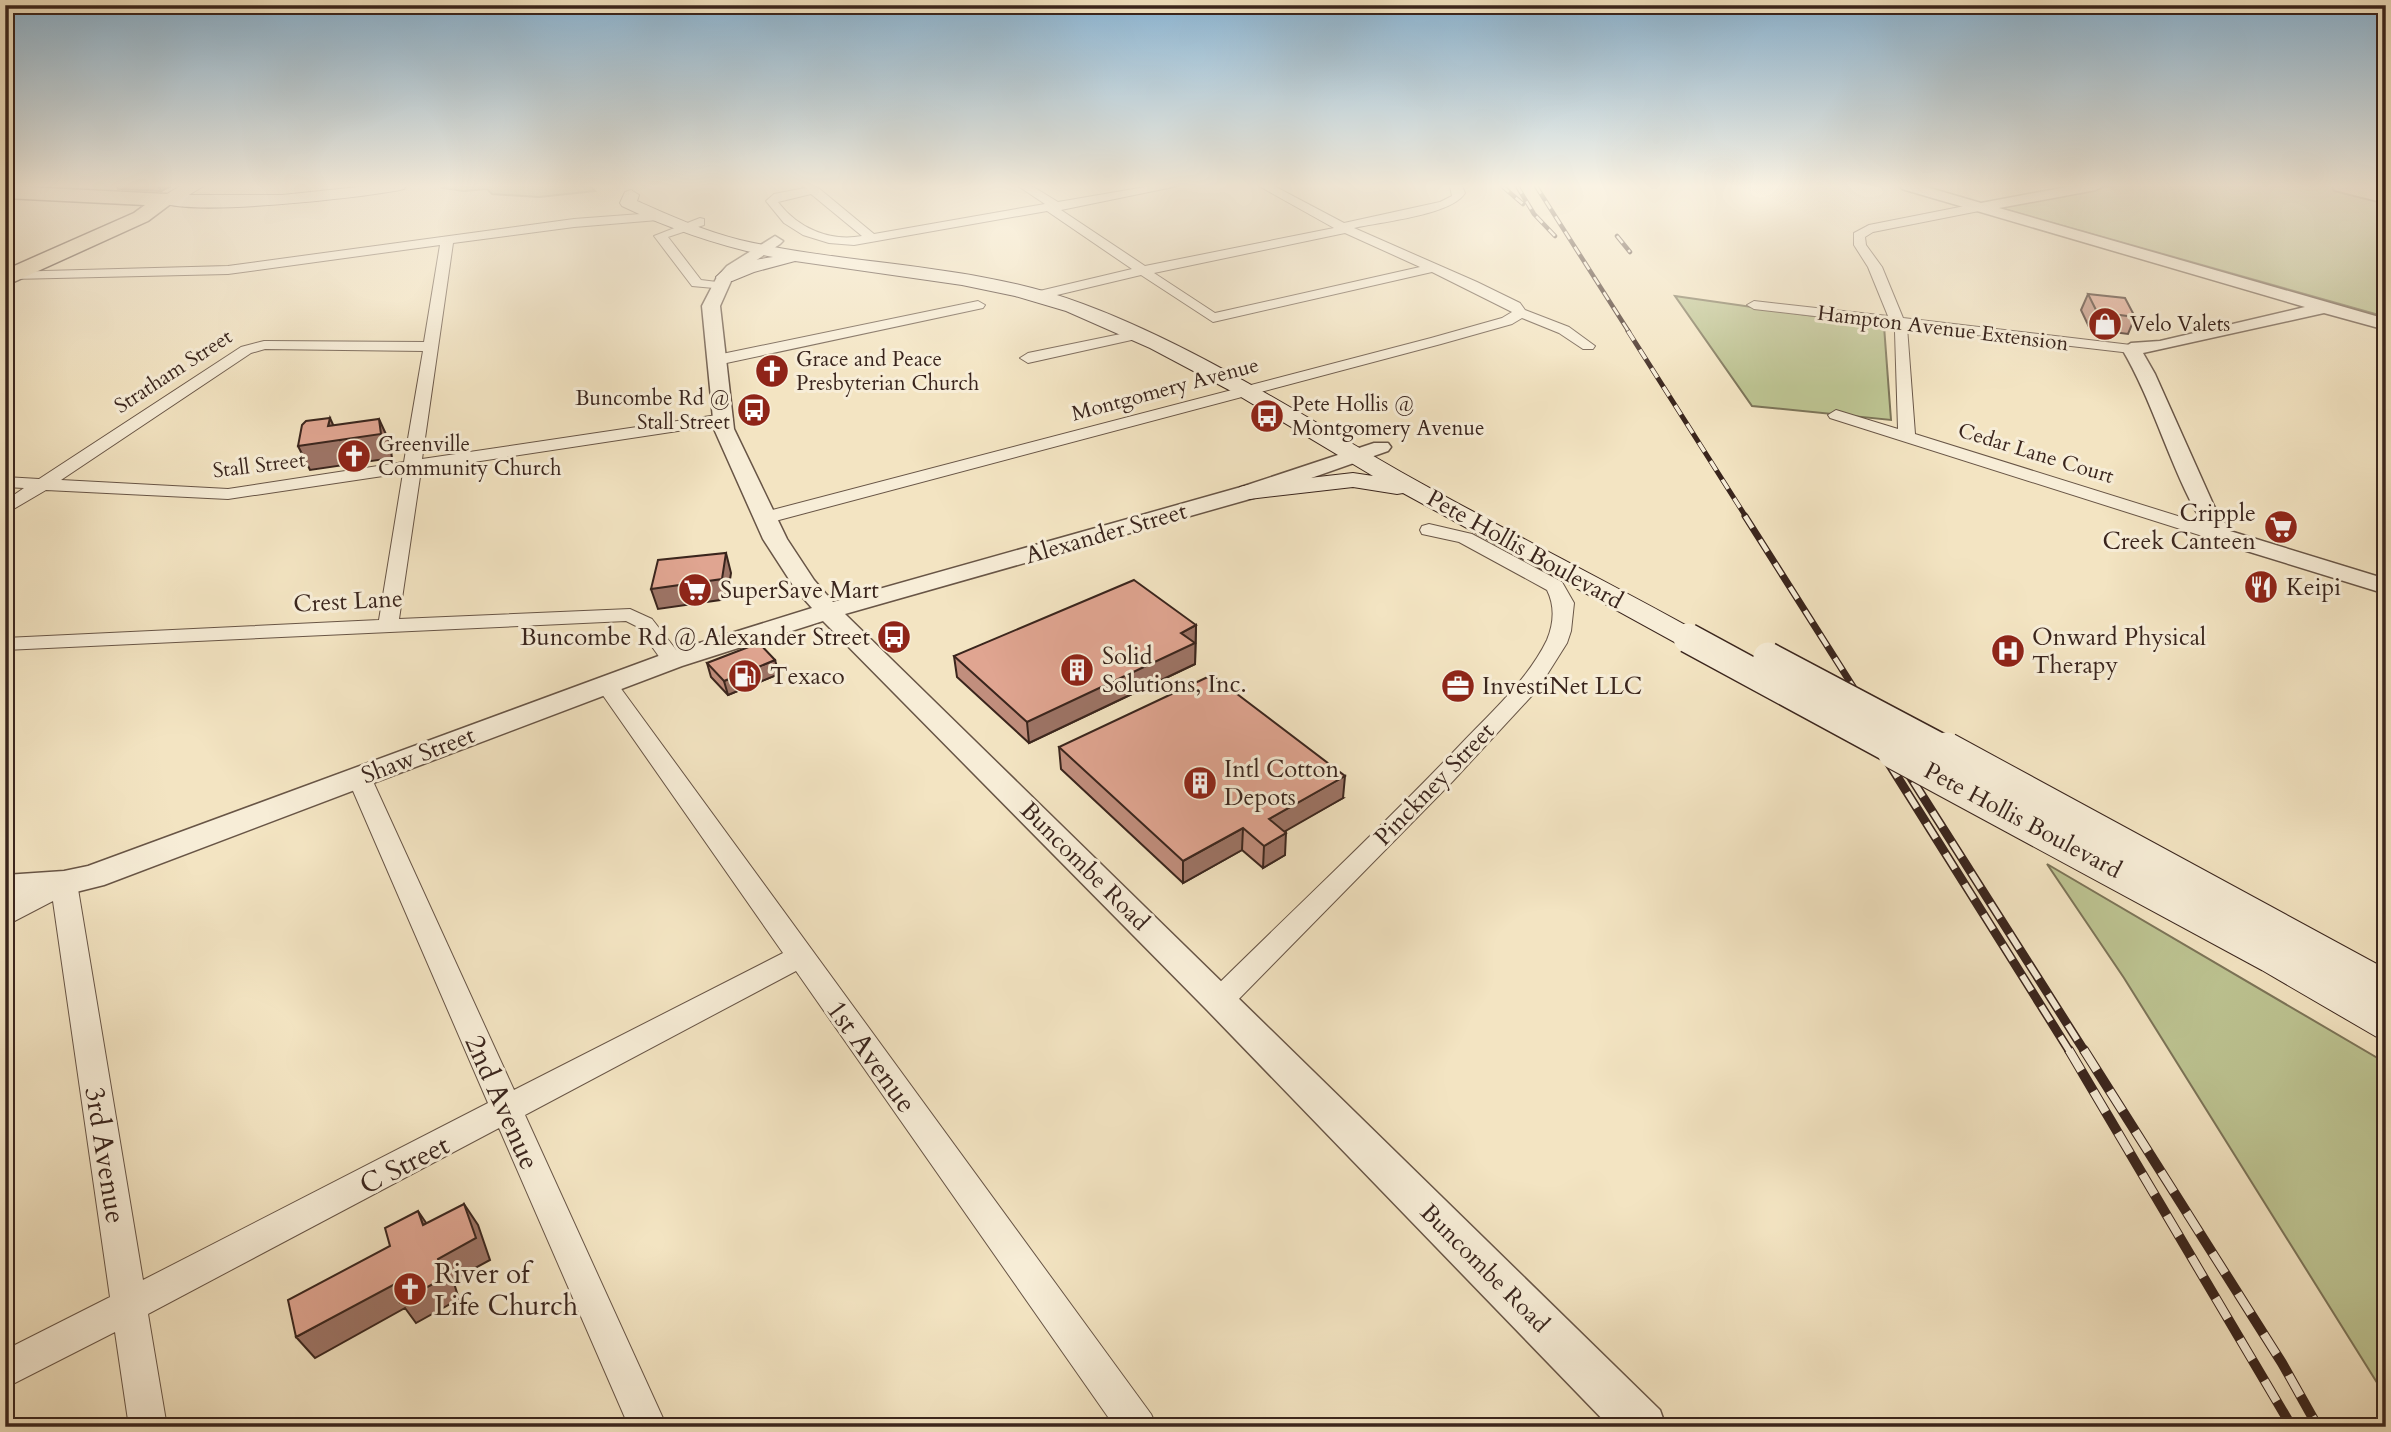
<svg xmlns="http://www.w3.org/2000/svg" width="2391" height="1432" font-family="Cardo,serif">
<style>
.green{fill:#bdc492;stroke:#7c7458;stroke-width:2}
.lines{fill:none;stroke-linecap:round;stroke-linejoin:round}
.minor-casing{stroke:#685546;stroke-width:2}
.tertiary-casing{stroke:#685546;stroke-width:3}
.secondary-casing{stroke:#3a251d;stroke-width:2}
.primary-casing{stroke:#3a251d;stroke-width:2}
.trunk-casing{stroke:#3a251d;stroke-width:3}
.minor{fill:#f7edd7;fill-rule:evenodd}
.tertiary{fill:#f7edd7;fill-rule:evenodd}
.secondary{fill:#f7edd7;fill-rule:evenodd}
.primary{fill:#f3e4c2;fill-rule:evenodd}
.trunk{fill:#f3e4c2;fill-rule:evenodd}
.rail-far4-casing{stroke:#3a251d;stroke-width:4.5}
.rail-far3-casing{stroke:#3a251d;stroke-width:5}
.rail-far2-casing{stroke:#3a251d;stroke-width:7}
.rail-far1-casing{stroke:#3a251d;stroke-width:9}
.rail-casing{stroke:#3a251d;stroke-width:10}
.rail-far4{stroke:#f7edd7;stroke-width:2.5;stroke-dasharray:9;stroke-linecap:butt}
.rail-far3{stroke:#f7edd7;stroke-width:3.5;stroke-dasharray:11;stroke-linecap:butt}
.rail-far2{stroke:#f7edd7;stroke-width:4.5;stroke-dasharray:14;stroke-linecap:butt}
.rail-far1{stroke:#f7edd7;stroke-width:6;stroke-dasharray:18;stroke-linecap:butt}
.rail{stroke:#f7edd7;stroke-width:8;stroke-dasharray:24;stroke-linecap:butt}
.secondary-bridge-far1-casing{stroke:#3a251d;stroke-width:32;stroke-linecap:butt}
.secondary-bridge-casing{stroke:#3a251d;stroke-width:39;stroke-linecap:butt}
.secondary-bridge-far1{stroke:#f7edd7;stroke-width:29}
.secondary-bridge{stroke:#f7edd7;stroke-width:37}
.wall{fill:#c18e7d;stroke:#3a251d;stroke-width:2}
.shaded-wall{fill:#9d7466;stroke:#3a251d;stroke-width:2}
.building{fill:#e0a591;stroke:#3a251d;stroke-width:2}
.labels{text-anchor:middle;stroke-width:6;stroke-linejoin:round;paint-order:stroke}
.far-poi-label{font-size:21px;fill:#3a251d;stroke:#f7edd7;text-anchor:start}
.far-street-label{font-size:21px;fill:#3a251d;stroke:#f7edd7}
.poi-label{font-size:24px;fill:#3a251d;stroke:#f7edd7;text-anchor:start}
.street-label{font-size:24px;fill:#3a251d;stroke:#f7edd7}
.near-street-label{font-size:28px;fill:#3a251d;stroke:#f7edd7}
.near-poi-label{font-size:28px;fill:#3a251d;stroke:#f7edd7;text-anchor:start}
</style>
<rect width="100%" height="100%" fill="#f3e4c2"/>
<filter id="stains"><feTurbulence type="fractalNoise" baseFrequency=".00286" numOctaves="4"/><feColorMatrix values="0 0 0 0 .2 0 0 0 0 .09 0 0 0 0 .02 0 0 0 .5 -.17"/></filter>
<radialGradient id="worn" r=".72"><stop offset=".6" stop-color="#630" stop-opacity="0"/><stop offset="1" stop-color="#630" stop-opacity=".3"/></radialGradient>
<path class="green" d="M447,186H590L595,191L539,197L492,194L487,189L464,191L443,188Z
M2075,186H2332L2334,191L2382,203L2386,211V317L1986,204Z
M1675,296L1884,326L1891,420L1752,406Z
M2047,864L2386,1063V1397L2124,978Z"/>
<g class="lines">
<g class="minor-casing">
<path id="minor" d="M803,186H816L874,234L1045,204L1018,186H1032L1058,202L1151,186H1178L1061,210L1145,266L1334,228L1259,186H1274L1344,223L1440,202L1452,196L1450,186H1462L1465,193C1452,215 1380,222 1354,228L1477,282L1520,303L1525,310L1569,327L1595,346L1593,349H1583L1559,333L1522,318L1512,324L1441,344L764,524L755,518L757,514L1431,338L1502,318L1512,312L1432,272L1213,322L1141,275L1036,300L1031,299V293L1132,269L1047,211L854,245L829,243L803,235L784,223L766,201L774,194L805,188ZM811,194L862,236C829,242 798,228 778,202ZM1345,233L1420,267L1215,313L1154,273Z
M1980,203L1986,207L1984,210L1873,232L1865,237L1866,245L1882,267L1903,318L2131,345L2138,349L2131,353L1907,327L1915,434L2229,532L2231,536L2229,540H2215L1830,418L1828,415L1836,410L1898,429L1895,332L1892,325L1754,309L1747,305L1754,301L1888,316L1868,267L1854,245V233L1869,225Z
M654,213L658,214V220L574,227L453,243L422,459L724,414L732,419L724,424L421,470L399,619L630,609L652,619L684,660L681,665H665L638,627L626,621L5,650V638L379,620L403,473L228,499L46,490L5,514V501L24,488L5,487V477L39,479L241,347L264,341L424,342L440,245L228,274L13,279L8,278V272L228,266L574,219ZM265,349L423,351L404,462L228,489L61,480L251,353Z
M700,218L704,219V225L668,237L701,280L725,283V289L692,286L654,236Z
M978,301L985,305L983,308L717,365L709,360L717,355Z
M1140,330L1147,334L1145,337L1028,363L1020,358L1028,353Z
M1429,524L1472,534L1562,582L1574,603L1571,631L1567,643L1538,689L1453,781L1230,1008L1220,1011L1210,1008L1206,1000L1210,992C1293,910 1379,830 1459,746C1490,713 1527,681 1547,640C1554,623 1555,606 1547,590L1459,542L1422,534L1420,530L1422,526Z
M606,677L614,679L1151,1414L1157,1427H1115L796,971L525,1115L667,1427H629L499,1128L148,1314L167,1427H129L115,1332L5,1388V1350L110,1297L53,901L5,926V903L64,873L73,876L77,883L143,1280L488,1103L347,777L350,771L359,769L368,771L371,777L514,1090L783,953L595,684L598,679Z"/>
</g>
<g class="tertiary-casing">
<path id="tertiary" d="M1900,186H1923L1981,203L2072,186H2103L2096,190L1999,208L2386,319V330L2324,313L2143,353L2155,374L2214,506L2230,531L2386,579V594L2214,541C2173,482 2158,410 2122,349L2131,343L2160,341L2305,307L1902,189Z
M775,236L783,241L780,244L739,272L732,279L720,306L734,429L787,539L814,580L833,602L1241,487L1374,443H1388L1391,447L1388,451L1257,497L845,614L1660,1410L1666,1427H1610L1207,1010L823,621L682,666L104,885L64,895L5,899V875L64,871L88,866L664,654L812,608L796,590L763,539L714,429L702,306L717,277L727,266Z"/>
</g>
<g class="secondary-casing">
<path id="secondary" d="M368,186H406L404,189C371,197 176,219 158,200L166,195H282Z
M631,190L639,195L637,201C671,216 704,231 740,240C853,266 973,263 1083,304C1196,346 1297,413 1401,472C1499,527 1600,578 1698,632L1703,638L1698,644L1688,647L1678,644L1403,493L1397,494L1353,487L1249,499L1240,497L1237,492L1240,487L1249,485L1353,473L1373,476L1231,391L1150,348L1066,311L1015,296L962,285L795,261L754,272L732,281H718L716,277C729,263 755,260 773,257C720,246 672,230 622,206L620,203L625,192Z"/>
</g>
<g class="primary-casing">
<path id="primary" d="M180,186H204L173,204H159L157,200Z"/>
</g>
<g class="trunk-casing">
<path id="trunk" d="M5,186L166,194L173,196L176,200L148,221L5,286V270L134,213L145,205L5,198Z"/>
</g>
<use href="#minor" class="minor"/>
<use href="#tertiary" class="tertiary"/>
<use href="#secondary" class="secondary"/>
<use href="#primary" class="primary"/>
<use href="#trunk" class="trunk"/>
<g class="rail-far4-casing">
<path id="rail-far4" d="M1502,186L1523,204
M1517,186L1534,214L1555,236
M1536,186L1629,332
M1617,236L1630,252"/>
</g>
<g class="rail-far3-casing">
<path id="rail-far3" d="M1628,331L1746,517"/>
</g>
<g class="rail-far2-casing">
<path id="rail-far2" d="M1745,516L1895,753"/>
</g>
<g class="rail-far1-casing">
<path id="rail-far1" d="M1894,751L2085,1052
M1888,762L2070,1052"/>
</g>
<g class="rail-casing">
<path id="rail" d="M2069,1050L2292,1427
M2084,1050L2282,1363L2318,1427"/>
</g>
<use href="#rail-far4" class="rail-far4"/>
<use href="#rail-far3" class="rail-far3"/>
<use href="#rail-far2" class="rail-far2"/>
<use href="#rail-far1" class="rail-far1"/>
<use href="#rail" class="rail"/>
<g class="secondary-bridge-far1-casing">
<path id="secondary-bridge-far1" d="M1688,638L1900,753
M1768,657L1949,753"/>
</g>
<g class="secondary-bridge-casing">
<path id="secondary-bridge" d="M1896,751L2271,954L2386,1021
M1946,751L2386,990"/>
</g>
<use href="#secondary-bridge-far1" class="secondary-bridge-far1"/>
<use href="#secondary-bridge" class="secondary-bridge"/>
</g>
<path class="wall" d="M117,186H171L161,191L118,189Z
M2088,294L2135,317L2128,334L2090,329L2081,310Z
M1196,625L1195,664L1029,743L957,677L954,656Z
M707,663L779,674L728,695L711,677Z
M1059,747L1343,798L1284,831L1285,855L1263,868L1242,850L1183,883L1061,769Z"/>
<path class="shaded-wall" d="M158,186H171L161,191Z
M330,418L340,440L379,419L390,443L392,458L310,470L298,446L328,426Z
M726,553L731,573L727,599L658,609L651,589Z
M1196,625L1195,664L1029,743L1027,722L1181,633Z
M775,660L779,674L728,695L724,681Z
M1345,776L1343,798L1268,841L1269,819Z
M1243,828L1242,850L1183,883V861Z
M1286,833L1285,855L1263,868L1264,846Z
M464,1204L478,1225L490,1260L453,1280L459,1299L416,1323L405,1308L315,1358L296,1337L438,1259Z
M418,1211L433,1233L423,1225Z"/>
<path class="building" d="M2088,294L2125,298L2135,317L2097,312Z
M330,418L328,426L379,419L381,434L298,446L302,425L306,421Z
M726,553L722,579L651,589L658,560Z
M1134,580L1196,625L1181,633L1195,643L1027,722L954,656Z
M759,643L775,660L724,681L707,663Z
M1212,675L1345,776L1269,819L1286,833L1264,846L1243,828L1183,861L1059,747Z
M464,1204L476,1238L438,1259L444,1278L400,1302L395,1284L296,1337L288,1300L390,1246L385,1228L418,1211L423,1225Z"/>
<linearGradient id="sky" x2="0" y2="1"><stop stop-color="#8bb7d7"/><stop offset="0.48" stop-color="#faf3e4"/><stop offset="1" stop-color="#faf3e4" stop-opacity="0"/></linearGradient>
<rect width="2391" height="387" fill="url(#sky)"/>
<defs>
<g id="shop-disc" transform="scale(1.75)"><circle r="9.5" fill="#8f2418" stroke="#f7edd7"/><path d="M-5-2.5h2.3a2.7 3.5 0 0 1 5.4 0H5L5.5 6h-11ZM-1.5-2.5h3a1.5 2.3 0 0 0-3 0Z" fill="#fff"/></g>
<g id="church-disc" transform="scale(1.75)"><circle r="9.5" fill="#8f2418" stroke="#f7edd7"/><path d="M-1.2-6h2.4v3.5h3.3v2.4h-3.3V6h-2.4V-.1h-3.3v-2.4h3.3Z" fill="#fff"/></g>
<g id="bus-disc" transform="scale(1.75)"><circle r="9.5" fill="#8f2418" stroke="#f7edd7"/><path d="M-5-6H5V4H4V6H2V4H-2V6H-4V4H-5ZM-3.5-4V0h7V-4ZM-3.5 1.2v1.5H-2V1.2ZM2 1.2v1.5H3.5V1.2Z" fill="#fff"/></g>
<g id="supermarket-disc" transform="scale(1.75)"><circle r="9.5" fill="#8f2418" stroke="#f7edd7"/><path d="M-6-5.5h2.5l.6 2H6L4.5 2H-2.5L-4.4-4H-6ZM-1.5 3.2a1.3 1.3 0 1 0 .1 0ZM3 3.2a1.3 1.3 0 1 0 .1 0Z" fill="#fff"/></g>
<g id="restaurant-disc" transform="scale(1.75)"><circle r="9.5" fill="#8f2418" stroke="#f7edd7"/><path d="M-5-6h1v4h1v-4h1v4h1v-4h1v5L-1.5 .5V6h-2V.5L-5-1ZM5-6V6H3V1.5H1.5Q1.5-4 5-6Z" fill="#fff"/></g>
<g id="hospital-disc" transform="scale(1.75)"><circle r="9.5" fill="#8f2418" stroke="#f7edd7"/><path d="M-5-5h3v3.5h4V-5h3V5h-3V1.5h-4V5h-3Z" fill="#fff"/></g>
<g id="building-disc" transform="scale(1.75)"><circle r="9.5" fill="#8f2418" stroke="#f7edd7"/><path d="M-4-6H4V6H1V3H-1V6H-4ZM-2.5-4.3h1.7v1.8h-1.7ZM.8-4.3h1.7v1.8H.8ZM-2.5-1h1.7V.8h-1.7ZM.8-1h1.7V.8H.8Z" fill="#fff"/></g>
<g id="fuel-disc" transform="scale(1.75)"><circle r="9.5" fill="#8f2418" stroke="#f7edd7"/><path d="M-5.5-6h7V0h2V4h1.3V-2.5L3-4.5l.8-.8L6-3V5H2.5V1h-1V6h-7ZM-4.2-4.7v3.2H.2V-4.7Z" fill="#fff"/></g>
<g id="office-disc" transform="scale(1.75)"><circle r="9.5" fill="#8f2418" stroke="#f7edd7"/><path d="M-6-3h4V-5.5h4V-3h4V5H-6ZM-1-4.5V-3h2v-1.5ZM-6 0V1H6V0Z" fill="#fff"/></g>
</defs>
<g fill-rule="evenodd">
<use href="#shop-disc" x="2105" y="324"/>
<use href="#church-disc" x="772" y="371"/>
<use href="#bus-disc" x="754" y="410"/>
<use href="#bus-disc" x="1267" y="416"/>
<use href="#church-disc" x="354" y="456"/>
<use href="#supermarket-disc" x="2281" y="527"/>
<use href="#restaurant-disc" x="2261" y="587"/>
<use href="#supermarket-disc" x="695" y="590"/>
<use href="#bus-disc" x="894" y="637"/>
<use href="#hospital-disc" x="2008" y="651"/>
<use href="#building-disc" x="1077" y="670"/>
<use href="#fuel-disc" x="745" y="676"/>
<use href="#office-disc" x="1458" y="686"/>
<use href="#building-disc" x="1200" y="783"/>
<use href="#church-disc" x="410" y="1289"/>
</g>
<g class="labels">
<g class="far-poi-label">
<text x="2130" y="331">Velo Valets</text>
<text x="796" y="366">Grace and Peace<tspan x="796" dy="24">Presbyterian Church</tspan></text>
<text x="730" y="405" text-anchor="end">Buncombe Rd @<tspan x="730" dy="24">Stall Street</tspan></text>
<text x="1292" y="411">Pete Hollis @<tspan x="1292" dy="24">Montgomery Avenue</tspan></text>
<text x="378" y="451">Greenville<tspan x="378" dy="24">Community Church</tspan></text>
</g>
<g class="far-street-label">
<text transform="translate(1943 328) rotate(7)" y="7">Hampton Avenue Extension</text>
<text transform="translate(173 371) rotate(-33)" y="7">Stratham Street</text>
<text transform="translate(1165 389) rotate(-15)" y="7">Montgomery Avenue</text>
<text transform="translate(2036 453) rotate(17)" y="7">Cedar Lane Court</text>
<text transform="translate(259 465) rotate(-7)" y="7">Stall Street</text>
</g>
<g class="poi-label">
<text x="2256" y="521" text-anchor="end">Cripple<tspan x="2256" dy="28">Creek Canteen</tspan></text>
<text x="2286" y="595">Keipi</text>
<text x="720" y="598">SuperSave Mart</text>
<text x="870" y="645" text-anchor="end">Buncombe Rd @ Alexander Street</text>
<text x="2032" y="645">Onward Physical<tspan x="2032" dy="28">Therapy</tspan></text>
<text x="1102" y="664">Solid<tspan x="1102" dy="28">Solutions, Inc.</tspan></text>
<text x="770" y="684">Texaco</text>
<text x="1482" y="694">InvestiNet LLC</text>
<text x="1224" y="777">Intl Cotton<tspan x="1224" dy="28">Depots</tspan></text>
</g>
<g class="street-label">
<text transform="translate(1106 533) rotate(-16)" y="8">Alexander Street</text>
<text transform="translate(1525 549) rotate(29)" y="8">Pete Hollis Boulevard</text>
<text transform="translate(348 601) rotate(-3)" y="8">Crest Lane</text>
<text transform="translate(418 755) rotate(-21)" y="8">Shaw Street</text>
<text transform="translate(1434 784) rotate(-46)" y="8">Pinckney Street</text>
<text transform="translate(2023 820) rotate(28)" y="8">Pete Hollis Boulevard</text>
<text transform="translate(1085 866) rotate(45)" y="8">Buncombe Road</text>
<text transform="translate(1485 1268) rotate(45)" y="8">Buncombe Road</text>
</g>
<g class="near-street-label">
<text transform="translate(872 1056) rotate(54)" y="10">1st Avenue</text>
<text transform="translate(503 1102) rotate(66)" y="10">2nd Avenue</text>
<text transform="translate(106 1155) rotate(81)" y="10">3rd Avenue</text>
<text transform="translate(404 1164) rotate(-27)" y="10">C Street</text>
</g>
<g class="near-poi-label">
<text x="434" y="1283">River of<tspan x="434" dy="32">Life Church</tspan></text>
</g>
</g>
<rect width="2391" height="1432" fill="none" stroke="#f3e4c2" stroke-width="28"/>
<rect x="7" y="7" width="2377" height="1418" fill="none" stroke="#3a251d" stroke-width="3.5"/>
<rect x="14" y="14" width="2363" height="1404" fill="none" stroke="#3a251d" stroke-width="2"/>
<rect width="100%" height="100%" filter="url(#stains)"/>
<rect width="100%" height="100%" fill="url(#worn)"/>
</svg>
